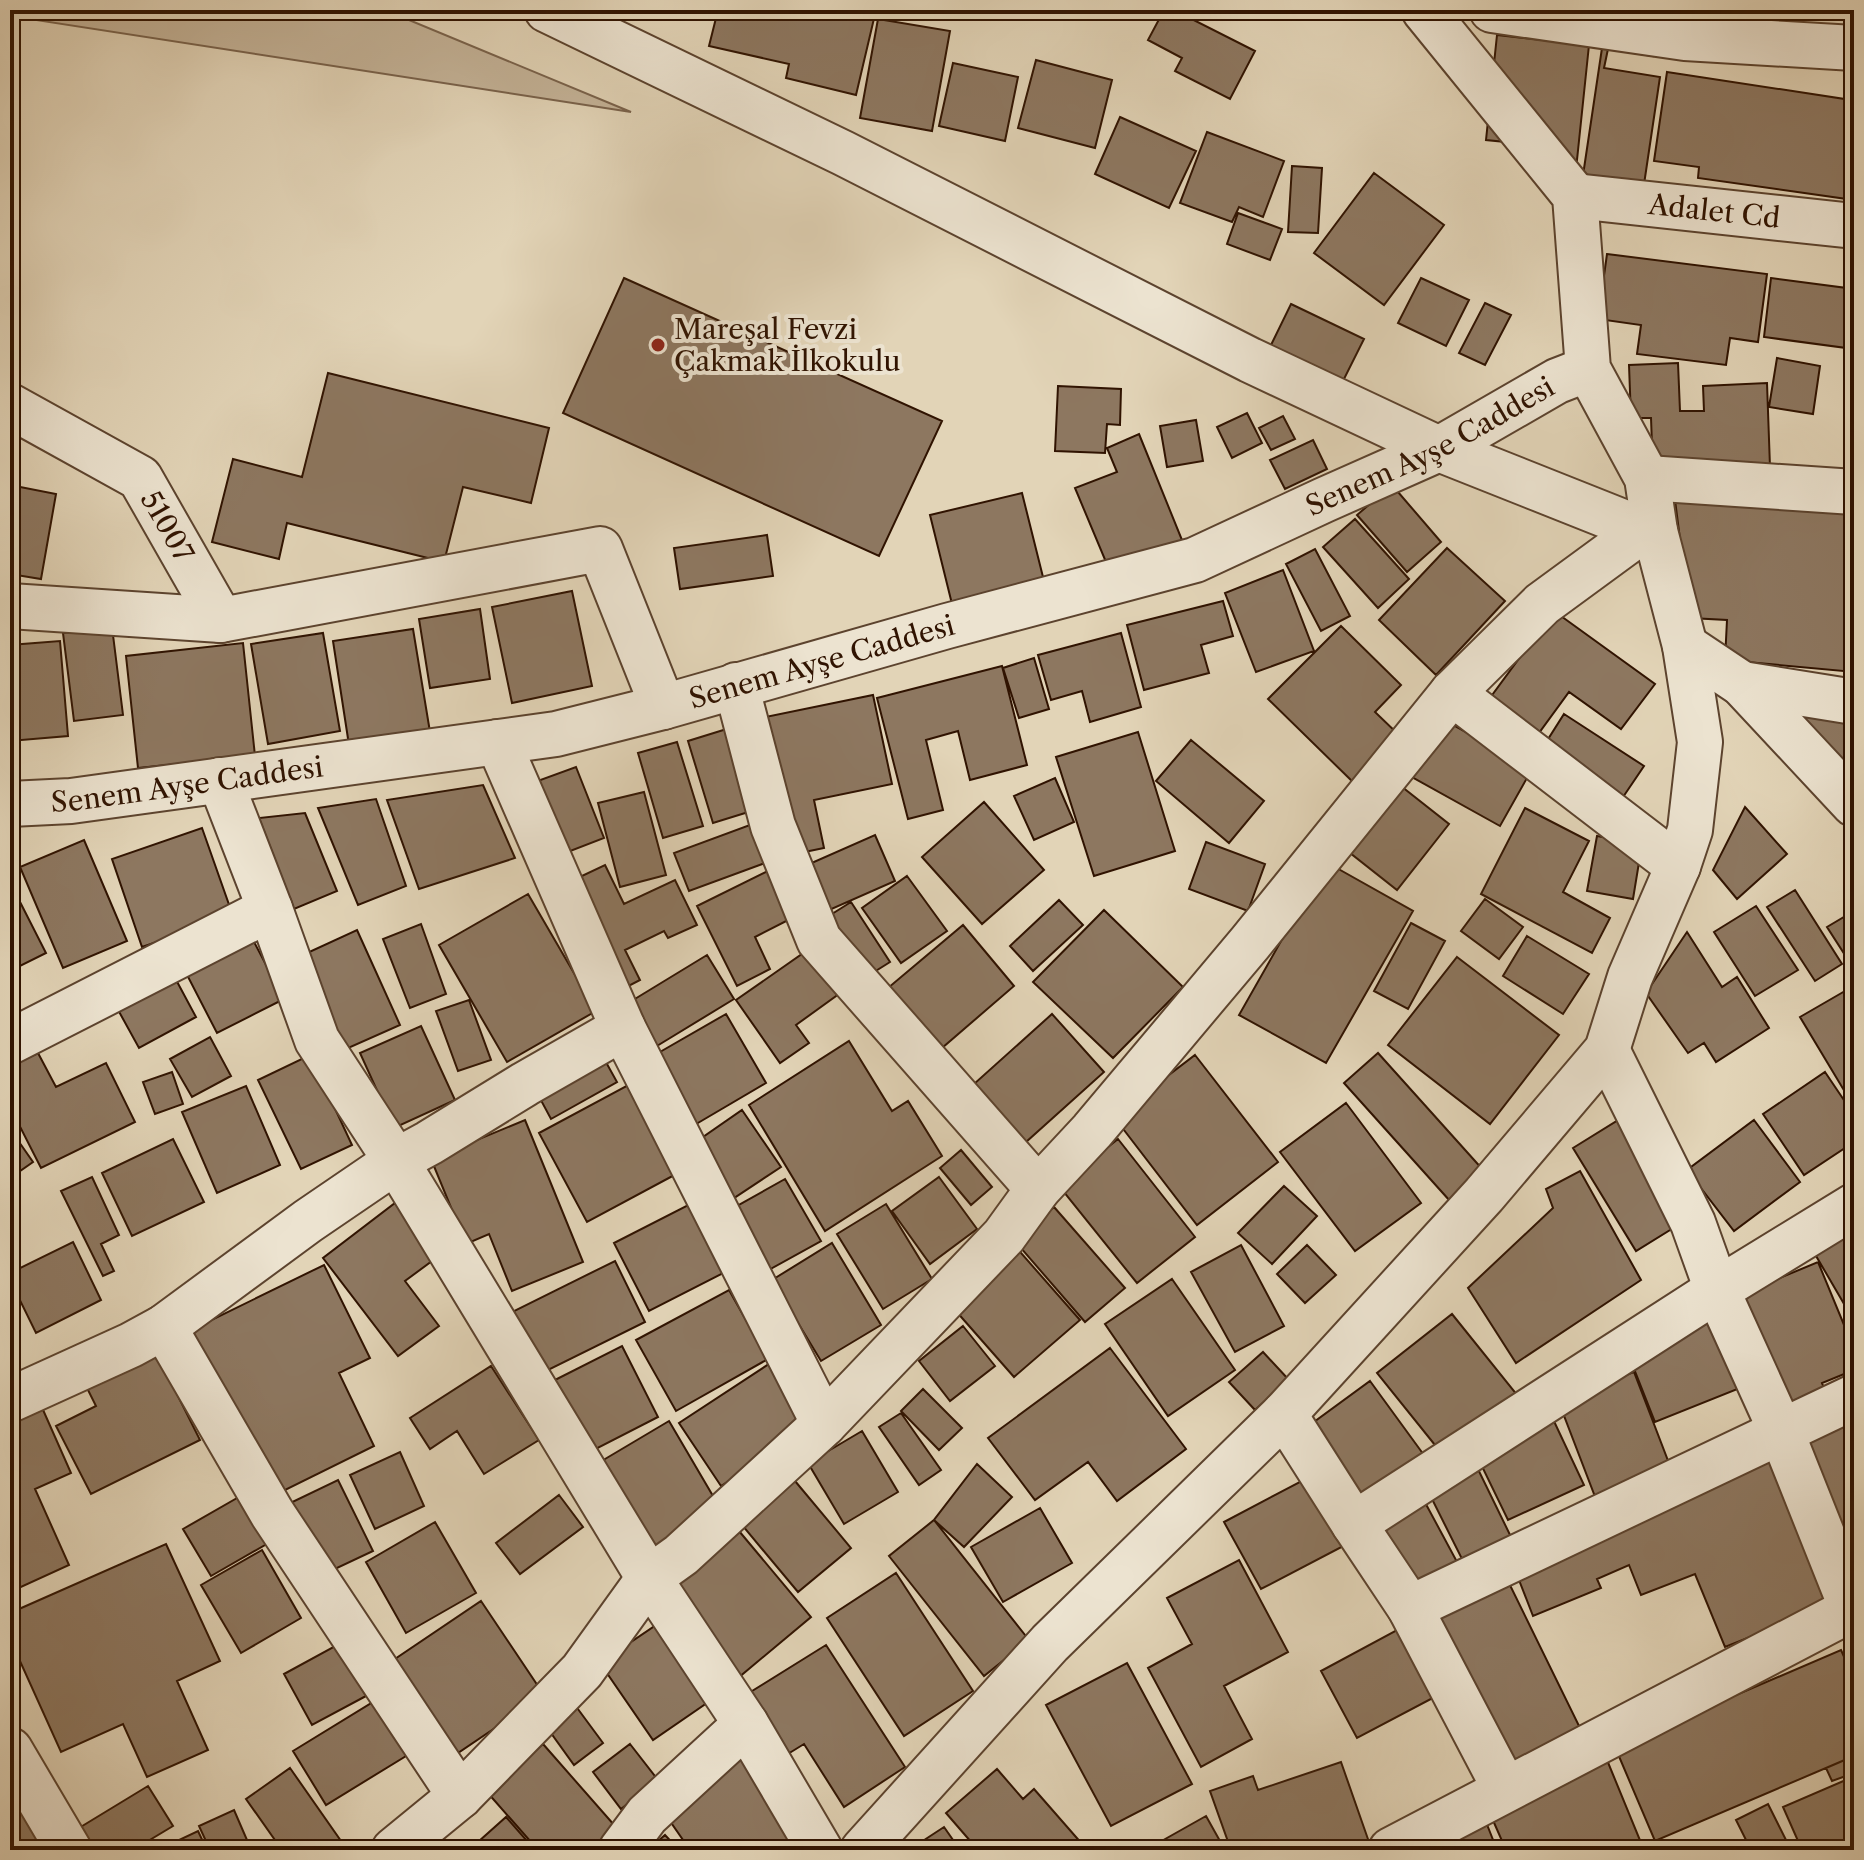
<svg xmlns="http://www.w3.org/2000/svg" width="1864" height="1860" font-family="'Libre Caslon Text',serif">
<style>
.green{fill:#c4b398;stroke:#7a634c;stroke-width:2}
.building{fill:#8d7760;stroke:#301301;stroke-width:2}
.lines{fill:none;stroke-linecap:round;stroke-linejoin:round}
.minor-casing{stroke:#5c432e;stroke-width:48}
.tertiary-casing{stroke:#5c432e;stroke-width:48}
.minor{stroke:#ece3d0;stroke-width:44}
.tertiary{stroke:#ece3d0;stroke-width:44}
.poi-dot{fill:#8f2418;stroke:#ece3d0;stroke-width:3}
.labels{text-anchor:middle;stroke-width:8;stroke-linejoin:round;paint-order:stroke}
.street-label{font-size:28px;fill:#301301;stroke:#ece3d0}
.poi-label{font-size:28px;fill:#301301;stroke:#ece3d0;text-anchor:start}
</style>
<rect width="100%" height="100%" fill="#e2d4b7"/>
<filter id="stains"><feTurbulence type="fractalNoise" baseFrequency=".0025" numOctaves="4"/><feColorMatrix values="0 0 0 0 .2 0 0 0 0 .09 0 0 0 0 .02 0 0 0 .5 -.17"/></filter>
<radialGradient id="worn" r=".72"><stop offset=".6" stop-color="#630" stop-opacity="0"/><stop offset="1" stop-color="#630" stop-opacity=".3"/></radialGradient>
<path class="green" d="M10,10H385L631,112L10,16Z"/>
<path class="building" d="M718,10H876L856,95L786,78L789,64L709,46Z
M1164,10H1174L1255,51L1230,99L1175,71L1182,58L1148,40Z
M1718,10H1763L1761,18Z
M878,19L950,31L932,131L860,118Z
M1605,28L1656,36L1653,56L1608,49L1604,68L1660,77L1643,191L1582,182Z
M1497,35L1589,45L1575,179L1535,145L1486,140Z
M1036,60L1112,80L1095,148L1018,128Z
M953,63L1018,77L1005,141L939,126Z
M1667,72L1845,99L1849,80H1854V200L1698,178L1699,167L1654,161Z
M1120,117L1196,151L1169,208L1095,174Z
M1207,132L1284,161L1263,217L1239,207L1232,222L1180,203Z
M1292,166L1322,168L1318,233L1288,232Z
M1374,173L1444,225L1384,305L1314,253Z
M1238,213L1282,229L1270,260L1227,244Z
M1607,254L1767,274L1758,342L1730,338L1726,365L1637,354L1641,325L1598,319Z
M624,278L942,421L879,556L563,413Z
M1421,278L1469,300L1446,346L1398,323Z
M1771,278L1854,289V349L1764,337Z
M1485,303L1511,315L1485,365L1459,353Z
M1291,304L1364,339L1342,383L1270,347Z
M1777,358L1820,366L1813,414L1769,407Z
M1678,363L1680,411H1704L1703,386L1767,383L1770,467L1653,472L1651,418H1631L1629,365Z
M328,373L549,428L531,503L463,487L444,562L287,523L279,559L212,542L233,459L302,477Z
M1058,386L1121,389L1120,425L1107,424L1105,453L1055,451Z
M1247,413L1262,443L1232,458L1217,427Z
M1283,416L1295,439L1271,450L1259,428Z
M1196,420L1203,461L1167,467L1160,426Z
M1139,434L1184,545L1111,574L1075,488L1117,472L1107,448Z
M1313,440L1327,469L1285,489L1270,460Z
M10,485L56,494L41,579L10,574Z
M1392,485L1441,542L1407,572L1357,515Z
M1674,492L1854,504V672L1725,660L1727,620L1690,618Z
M1022,493L1044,581L952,604L930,515Z
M1355,519L1409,579L1378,608L1323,547Z
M767,535L773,576L680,589L674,548Z
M1447,548L1505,601L1436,675L1379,620Z
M1315,549L1350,616L1321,631L1286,564Z
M1283,570L1314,651L1256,672L1225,593Z
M572,591L592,686L512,703L492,607Z
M1223,601L1233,636L1201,645L1209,673L1144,690L1127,625Z
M480,609L490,679L430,688L419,619Z
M1554,611L1655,684L1621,729L1569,692L1536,737L1487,702Z
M1341,626L1401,685L1375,712L1401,737L1355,784L1268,699Z
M112,627L123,715L74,721L63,633Z
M413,629L430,732L349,745L333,641Z
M323,633L340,731L268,744L251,644Z
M1121,633L1141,707L1090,722L1082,691L1051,700L1038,655Z
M60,641L68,736L10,741V645Z
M243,643L255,756L138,768L126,656Z
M1034,658L1049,709L1019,718L1003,668Z
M1002,666L1027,765L970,780L958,731L926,740L943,810L908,819L877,698Z
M873,695L892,784L814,800L824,848L790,855L761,718Z
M1811,704L1854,711V770L1805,722Z
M1564,714L1644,766L1617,806L1538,755Z
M1444,720L1532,769L1500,826L1412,777Z
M733,727L758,809L713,823L688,741Z
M1138,732L1175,851L1094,876L1056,757Z
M1191,740L1264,801L1229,843L1156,781Z
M677,742L703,826L663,838L638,753Z
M576,767L604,838L560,855L532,783Z
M1055,778L1074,822L1034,840L1014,796Z
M1392,779L1449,824L1397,890L1340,845Z
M483,785L515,858L419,889L387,800Z
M644,792L666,875L620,887L598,803Z
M376,799L406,886L358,905L318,808Z
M984,802L1044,870L982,924L922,857Z
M1745,807L1787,854L1737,899L1713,870Z
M1525,808L1589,841L1563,892L1610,918L1592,953L1481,894Z
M305,813L337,891L294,909L259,818Z
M758,822L773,860L689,891L674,853Z
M202,828L233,916L142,947L112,859Z
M875,835L895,881L827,911L807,865Z
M1597,836L1642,844L1633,899L1587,891Z
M84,840L127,941L63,968L20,867Z
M1206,842L1265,864L1248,911L1189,889Z
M1326,862L1413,911L1326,1063L1239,1015Z
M605,865L624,904L675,880L697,925L668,938L664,931L625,950L640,980L619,991L567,883Z
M776,867L800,914L755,937L770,969L737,986L697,906Z
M907,876L947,931L901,963L862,908Z
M1795,890L1842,964L1815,981L1767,907Z
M528,894L596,1011L507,1062L439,945Z
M18,898L46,953L10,971V902Z
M1485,899L1523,927L1499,959L1461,931Z
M1059,900L1083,925L1033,971L1010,946Z
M851,902L890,962L863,979L824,919Z
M1756,906L1798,970L1755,996L1714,932Z
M1104,910L1183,987L1113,1058L1033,982Z
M1854,911V969L1827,927Z
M1411,923L1445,941L1408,1009L1374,991Z
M421,924L446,994L410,1008L383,939Z
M963,925L1014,986L935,1054L882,993Z
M357,930L400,1025L337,1053L294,959Z
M1687,932L1722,987L1737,977L1769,1028L1716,1062L1704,1043L1688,1053L1646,993Z
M1527,936L1589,974L1563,1014L1503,976Z
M252,938L284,999L217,1033L185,971Z
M812,947L843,991L796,1025L809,1043L780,1063L736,1000Z
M707,955L734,999L652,1049L625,1005Z
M1457,957L1559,1035L1490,1124L1388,1045Z
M174,976L196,1017L139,1048L117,1008Z
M1845,991L1854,1005V1107L1800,1017Z
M469,1000L491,1060L458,1071L436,1011Z
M726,1014L766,1083L686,1130L646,1060Z
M1052,1014L1104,1072L1026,1142L974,1084Z
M421,1026L455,1100L394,1128L360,1053Z
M210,1037L231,1076L192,1097L170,1059Z
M849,1041L892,1111L908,1101L942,1156L825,1231L749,1105Z
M38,1053L56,1087L106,1063L135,1122L41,1168L10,1107V1066Z
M1378,1053L1484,1171L1450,1201L1344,1083Z
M310,1055L352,1145L301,1169L258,1080Z
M602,1055L617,1082L551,1119L536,1091Z
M1195,1055L1278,1162L1197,1225L1114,1117Z
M172,1072L183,1104L155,1114L143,1082Z
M1825,1072L1854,1115V1142L1804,1175L1763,1114Z
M632,1083L680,1172L587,1222L539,1133Z
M246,1086L280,1165L217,1193L182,1112Z
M1346,1103L1421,1203L1355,1251L1280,1152Z
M742,1110L781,1167L728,1202L690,1146Z
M1620,1119L1683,1222L1636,1251L1573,1148Z
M525,1120L583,1262L512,1291L489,1234L466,1244L431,1159Z
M1754,1120L1800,1182L1734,1231L1687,1170Z
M10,1129L33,1162L10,1178Z
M173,1139L204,1202L132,1236L102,1173Z
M1118,1139L1195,1237L1137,1283L1059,1186Z
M961,1150L992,1187L971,1205L940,1168Z
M1580,1171L1641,1280L1516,1363L1468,1288L1553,1208L1546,1189Z
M92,1177L119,1235L101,1244L114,1271L103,1276L61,1191Z
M939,1177L977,1229L930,1264L892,1211Z
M785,1179L821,1241L765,1272L730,1210Z
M1284,1186L1317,1216L1272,1264L1238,1233Z
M700,1199L735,1267L649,1311L614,1243Z
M395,1203L436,1258L405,1281L439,1326L398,1356L323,1258Z
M886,1204L932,1279L883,1309L837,1234Z
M1054,1207L1125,1288L1085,1322L1014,1240Z
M1854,1225V1321L1812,1249Z
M73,1242L101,1300L36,1333L10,1280V1273Z
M832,1243L881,1325L821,1361L772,1280Z
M1014,1245L1080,1320L1014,1377L948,1302Z
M1241,1245L1284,1326L1235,1352L1191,1272Z
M1307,1245L1336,1275L1305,1303L1277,1274Z
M615,1261L645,1322L538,1375L508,1314Z
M1818,1262L1854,1349V1370L1822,1383L1830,1403L1785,1422L1732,1298Z
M324,1265L370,1358L339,1373L374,1446L271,1497L189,1331Z
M1172,1279L1235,1370L1168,1416L1105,1324Z
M729,1290L768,1359L676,1411L636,1340Z
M1452,1314L1518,1396L1443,1455L1377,1373Z
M1711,1318L1740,1388L1655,1422L1627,1351Z
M963,1326L995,1366L950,1401L919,1361Z
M153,1346L200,1440L91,1494L56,1426L96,1406L83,1380Z
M622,1346L658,1417L584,1455L547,1384Z
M1110,1348L1186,1449L1117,1501L1088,1462L1035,1500L988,1438Z
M1263,1352L1289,1380L1255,1410L1229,1382Z
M772,1362L815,1427L721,1486L679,1423Z
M491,1366L539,1440L484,1474L457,1431L430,1449L410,1418Z
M1634,1372L1675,1479L1599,1507L1558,1400Z
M1370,1381L1429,1462L1362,1511L1303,1430Z
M923,1389L962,1428L939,1450L901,1411Z
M36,1394L71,1473L35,1489L69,1565L10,1592V1406Z
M1854,1408V1564L1798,1432Z
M901,1413L941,1470L919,1485L879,1427Z
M1552,1417L1584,1485L1508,1520L1475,1452Z
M669,1421L720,1508L652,1548L600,1462Z
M862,1431L898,1492L844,1524L808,1463Z
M1770,1442L1835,1603L1725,1647L1695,1574L1641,1595L1629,1565L1597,1579L1601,1588L1533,1616L1512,1562Z
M400,1452L424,1506L375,1529L350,1475Z
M1474,1461L1513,1541L1465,1565L1425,1485Z
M977,1464L1012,1497L964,1547L934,1520Z
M1315,1474L1351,1542L1261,1589L1224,1522Z
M338,1480L373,1551L318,1577L284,1506Z
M795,1481L851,1548L798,1592L742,1525Z
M251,1490L279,1537L211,1576L183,1529Z
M559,1495L583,1527L520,1574L496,1543Z
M1421,1495L1463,1573L1413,1601L1370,1523Z
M1040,1508L1072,1563L1003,1602L971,1547Z
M934,1520L1029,1640L984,1676L889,1556Z
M435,1522L476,1593L406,1633L366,1562Z
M739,1531L811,1617L738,1678L665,1592Z
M166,1544L220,1661L177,1681L208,1750L147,1777L123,1724L61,1752L10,1639V1613Z
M262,1550L301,1618L241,1653L201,1585Z
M1239,1560L1288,1652L1224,1686L1252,1739L1201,1767L1148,1668L1192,1644L1167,1598Z
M896,1573L973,1691L904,1736L827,1618Z
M1505,1575L1583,1734L1512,1769L1434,1610Z
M481,1601L544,1695L452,1757L389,1663Z
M668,1617L720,1694L653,1740L600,1663Z
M1410,1623L1446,1691L1357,1738L1321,1671Z
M337,1645L366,1696L312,1725L284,1674Z
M826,1645L905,1767L844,1807L804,1744L783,1757L744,1696Z
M1841,1650L1854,1679V1756L1655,1841L1615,1747Z
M1127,1663L1192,1784L1111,1826L1046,1705Z
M378,1699L411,1753L326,1805L293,1751Z
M572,1701L603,1743L574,1765L543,1722Z
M543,1744L622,1834L604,1850H538L487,1792Z
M630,1744L658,1780L621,1809L593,1772Z
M1854,1756V1773L1832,1781L1826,1768Z
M741,1757L796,1835L774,1850H690L663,1811Z
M1607,1760L1644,1850H1506L1488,1809Z
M1341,1762L1369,1842L1344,1850H1231L1210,1791L1253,1776L1258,1790Z
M290,1768L341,1841L328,1850H282L246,1799Z
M997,1769L1023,1799L1034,1789L1083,1845L1078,1850H978L946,1813Z
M1848,1779L1854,1794V1850H1802L1783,1807Z
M148,1786L173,1826L133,1850H93L79,1828Z
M1768,1804L1791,1850H1751L1736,1820Z
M38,1808L55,1850H10V1819Z
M234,1810L247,1840L224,1850H210L199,1826Z
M1206,1816L1225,1850H1153L1151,1847Z
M506,1817L535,1850H469Z
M1486,1822L1497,1850H1450L1445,1838Z
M944,1827L960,1850H909Z
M198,1831L207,1850H158Z
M665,1835L679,1850H648Z"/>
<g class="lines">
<g class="minor-casing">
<g id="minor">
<path d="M547,10L843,153L1250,360L1439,449L1643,530L1655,531"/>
<path d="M1492,10L1685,38L1854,48"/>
<path id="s1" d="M1575,196L1854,226"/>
<path id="s2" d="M10,406L140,478L221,620"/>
<path d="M1647,478L1854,492"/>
<path d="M10,606L221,620L600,549L663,707"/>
<path d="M1742,684L1854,702"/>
<path d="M736,685L773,826L819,940L1038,1189"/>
<path d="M1452,693L1678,866"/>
<path d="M498,742L623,1028L824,1424"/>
<path d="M220,780L270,909L317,1040L396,1161L649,1578L746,1724L820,1850"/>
<path d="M10,1042L270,909"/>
<path d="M1607,1050L1693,1223L1717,1290L1781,1431L1854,1614"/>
<path d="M164,1327L272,1513L460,1796"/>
<path d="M10,1400L131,1345L164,1327L308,1221L396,1161L429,1143L525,1084L623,1028"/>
<path d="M1284,1414L1354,1524L1410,1608L1505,1789"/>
<path d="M1354,1524L1717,1290L1854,1206"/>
<path d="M1410,1608L1854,1397"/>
<path d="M10,1750L69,1850"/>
<path d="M394,1850L460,1796L582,1671L649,1578L681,1555L824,1424L1004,1236L1038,1189L1092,1131L1250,943L1452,693L1542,604L1643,530"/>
<path d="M621,1850L647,1815L746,1724"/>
<path d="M1391,1850L1854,1608"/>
</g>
</g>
<g class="tertiary-casing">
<g id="tertiary">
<path d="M1685,646L1742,684L1854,804"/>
<path id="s3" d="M10,804L71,801L556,734L663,707L947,626L1195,560L1324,500L1439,449L1557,381L1588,369"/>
<path d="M863,1850L1050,1643L1284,1414L1484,1195L1607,1050L1630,977L1678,866L1690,830L1700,742L1685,646L1655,531L1647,478L1588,369L1575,196L1424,10"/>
</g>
</g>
<use href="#minor" class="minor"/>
<use href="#tertiary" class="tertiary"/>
</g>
<circle class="poi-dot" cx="658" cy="345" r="8"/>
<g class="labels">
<g class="street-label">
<text dy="10" stroke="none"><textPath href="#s1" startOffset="140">Adalet Cd</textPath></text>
<text dy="10" stroke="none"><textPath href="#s3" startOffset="1474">Senem Ayşe Caddesi</textPath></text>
<text dy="10" stroke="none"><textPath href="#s2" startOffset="204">51007</textPath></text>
<text dy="10" stroke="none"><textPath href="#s3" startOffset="826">Senem Ayşe Caddesi</textPath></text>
<text dy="10" stroke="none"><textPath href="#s3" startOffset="178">Senem Ayşe Caddesi</textPath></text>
</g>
<g class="poi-label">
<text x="674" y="339">Mareşal Fevzi<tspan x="674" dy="32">Çakmak İlkokulu</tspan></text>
</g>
</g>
<rect width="1864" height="1860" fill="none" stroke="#e2d4b7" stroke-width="40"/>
<rect x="12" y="12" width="1840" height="1836" fill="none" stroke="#301301" stroke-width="4"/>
<rect x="20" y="20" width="1824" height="1820" fill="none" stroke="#301301" stroke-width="2"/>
<rect width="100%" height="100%" filter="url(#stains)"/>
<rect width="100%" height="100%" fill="url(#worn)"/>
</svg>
